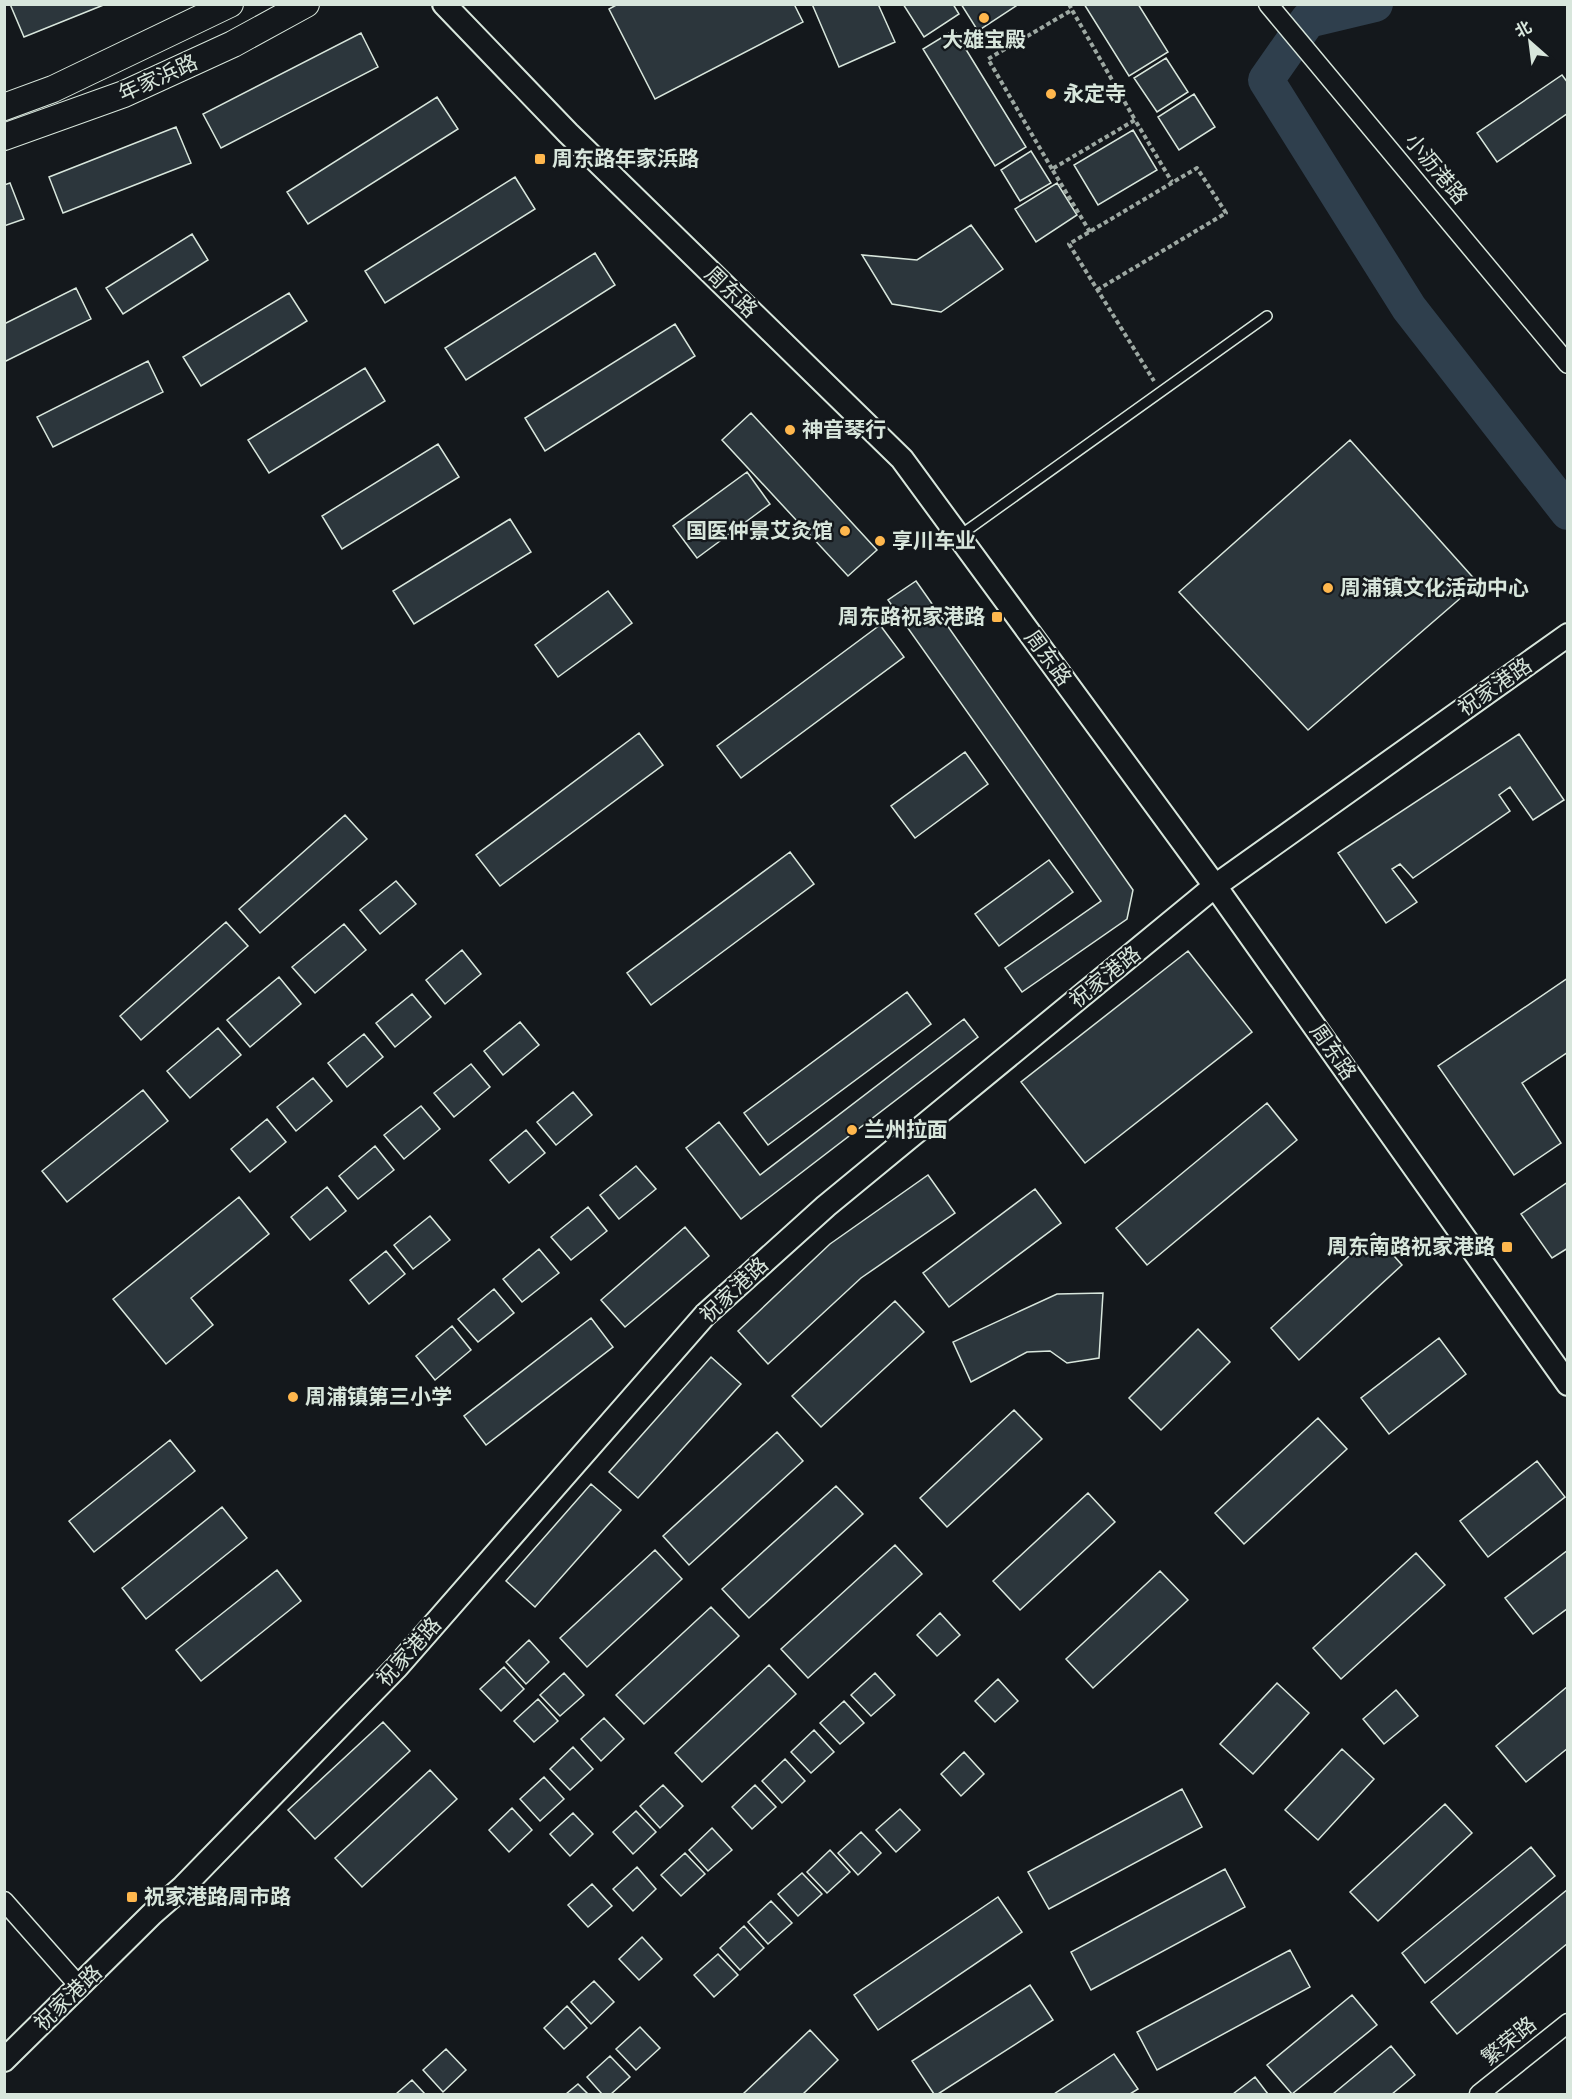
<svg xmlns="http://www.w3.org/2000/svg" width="1572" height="2099" font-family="Arial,'Noto Sans SC',sans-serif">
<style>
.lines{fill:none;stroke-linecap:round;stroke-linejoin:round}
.river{stroke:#2f3f4d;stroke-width:36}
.building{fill:#2c363c;stroke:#d8e6dc;stroke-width:1.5}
.service-casing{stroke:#d8e6dc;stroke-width:12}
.minor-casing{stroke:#d8e6dc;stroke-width:21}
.tertiary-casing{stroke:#d8e6dc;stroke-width:26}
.secondary-casing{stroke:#d8e6dc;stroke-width:28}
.path{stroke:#9da8a2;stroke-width:4;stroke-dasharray:4.5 3;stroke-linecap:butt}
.service{stroke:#14181c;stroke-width:9}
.minor{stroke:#14181c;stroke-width:18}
.tertiary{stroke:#14181c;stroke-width:22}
.secondary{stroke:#14181c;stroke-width:26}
.poi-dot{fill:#ffb74d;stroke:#14181c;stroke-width:2}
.labels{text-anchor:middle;stroke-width:4.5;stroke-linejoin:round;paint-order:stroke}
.poi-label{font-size:21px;font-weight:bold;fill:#d8e6dc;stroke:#14181c;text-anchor:start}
.street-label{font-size:21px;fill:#d8e6dc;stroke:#14181c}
</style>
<rect width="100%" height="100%" fill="#14181c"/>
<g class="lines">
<path class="river" d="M1375,4L1308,20L1266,80L1409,308L1568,512"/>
</g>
<path class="building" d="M10,4H106L24,37Z
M618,4H794L803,22L655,99L609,9Z
M812,4H878L895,42L839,67Z
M903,4H953L959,14L924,37Z
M961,4H1019L978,31Z
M1084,4H1138L1168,52L1129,76Z
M954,30L1026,147L995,166L923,49Z
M361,33L378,67L221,148L203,114Z
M1166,58L1188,92L1157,112L1134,78Z
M1562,75L1568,83V113L1497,162L1477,133Z
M1194,94L1215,127L1179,150L1158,117Z
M437,97L458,129L308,224L287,192Z
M176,127L191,163L63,213L49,177Z
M1133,130L1157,170L1098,205L1074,165Z
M1031,151L1051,183L1020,201L1001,170Z
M515,177L535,209L385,303L365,271Z
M10,183L24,219L4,226V185Z
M1057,183L1077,215L1036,242L1015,209Z
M971,225L1003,269L941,312L892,304L862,255L917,260Z
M192,234L208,260L123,314L106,288Z
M595,253L615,285L466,380L445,348Z
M76,288L91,319L4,362V324Z
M289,293L307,321L201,386L183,357Z
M675,324L695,356L545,451L525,418Z
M148,361L163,392L53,447L37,417Z
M365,368L385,401L269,473L248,440Z
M751,413L877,550L848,576L722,440Z
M1350,440L1478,583L1308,730L1179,592Z
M438,444L459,477L342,549L322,516Z
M747,472L770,504L697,558L673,526Z
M510,519L531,552L414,624L393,591Z
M916,581L1133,890L1127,919L1022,992L1005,968L1101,901L888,600Z
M608,591L632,623L558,677L535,645Z
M880,625L904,657L741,778L717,746Z
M639,733L663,765L500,886L476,855Z
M1519,734L1564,800L1533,820L1510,787L1499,795L1510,811L1413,878L1400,864L1392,869L1417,902L1386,923L1338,853Z
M965,752L988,784L915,838L891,806Z
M345,815L367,839L260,933L239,909Z
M790,852L814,884L651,1005L627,973Z
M1049,860L1073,892L999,946L975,914Z
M396,881L416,904L380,934L360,910Z
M226,922L248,946L141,1040L120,1016Z
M344,924L366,950L315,993L292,967Z
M462,950L481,974L445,1004L426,980Z
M1188,951L1252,1032L1085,1163L1021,1082Z
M279,977L301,1004L250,1047L227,1020Z
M1568,978V1052L1522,1083L1561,1143L1514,1175L1438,1066Z
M907,992L931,1024L768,1145L744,1113Z
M412,994L431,1017L395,1047L376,1023Z
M964,1019L978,1037L741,1219L686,1148L719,1122L760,1175Z
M520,1022L539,1045L503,1075L484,1051Z
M218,1028L241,1055L190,1098L167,1071Z
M364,1034L383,1057L347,1087L328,1063Z
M471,1064L490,1087L454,1117L434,1093Z
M313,1078L332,1101L296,1131L277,1107Z
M143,1090L168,1121L67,1202L42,1171Z
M573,1092L592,1115L556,1145L537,1122Z
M1267,1103L1297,1140L1147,1265L1116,1228Z
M421,1106L440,1129L404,1159L384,1135Z
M267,1119L286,1142L250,1172L231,1149Z
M526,1130L545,1153L509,1183L490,1160Z
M375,1146L394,1170L358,1199L339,1176Z
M636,1166L656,1189L619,1219L600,1195Z
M928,1175L955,1213L861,1278L768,1364L738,1331L830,1244Z
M1568,1182V1248L1552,1258L1521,1214Z
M327,1187L346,1211L310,1240L291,1217Z
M1035,1189L1061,1223L949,1307L923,1273Z
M239,1197L269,1234L191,1298L213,1325L166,1364L113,1299Z
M588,1207L607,1231L571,1260L551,1237Z
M430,1216L450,1240L413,1269L394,1245Z
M685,1227L709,1256L625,1327L601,1300Z
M1374,1233L1402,1265L1299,1360L1271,1328Z
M539,1249L559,1273L522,1302L503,1279Z
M386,1251L405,1274L369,1304L350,1280Z
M494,1289L514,1313L478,1342L458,1319Z
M1103,1293L1099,1358L1067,1363L1050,1351L1027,1352L971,1382L953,1342L1057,1294Z
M895,1301L924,1332L821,1427L792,1396Z
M591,1318L613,1347L486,1445L464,1416Z
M452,1326L471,1350L435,1380L416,1356Z
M1198,1329L1230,1362L1161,1430L1129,1398Z
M1439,1338L1466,1374L1389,1434L1361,1398Z
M711,1357L741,1384L638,1498L609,1472Z
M1014,1410L1042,1439L947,1527L920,1498Z
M1318,1418L1347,1449L1244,1544L1215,1513Z
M777,1432L803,1461L689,1565L663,1536Z
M170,1440L195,1471L94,1552L69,1521Z
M1537,1461L1565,1497L1488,1557L1460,1521Z
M591,1484L621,1510L535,1607L506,1581Z
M836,1486L863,1514L749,1618L722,1589Z
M1088,1493L1115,1522L1020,1610L993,1581Z
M222,1507L247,1538L146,1619L122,1588Z
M895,1545L922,1574L808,1678L781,1649Z
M655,1550L682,1579L587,1667L560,1638Z
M1568,1550V1608L1533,1634L1505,1598Z
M1416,1553L1445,1585L1341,1679L1313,1648Z
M277,1570L301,1601L201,1681L176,1650Z
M1160,1571L1188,1600L1093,1688L1066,1659Z
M711,1607L739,1636L644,1724L616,1695Z
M940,1613L960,1635L937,1656L917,1635Z
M529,1640L549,1662L526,1684L506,1662Z
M769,1665L796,1694L702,1782L675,1753Z
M504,1667L524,1689L501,1711L480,1689Z
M564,1673L584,1695L560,1716L540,1695Z
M875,1673L895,1695L871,1716L851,1695Z
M998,1679L1018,1701L995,1722L975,1701Z
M1277,1683L1309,1713L1253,1774L1220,1744Z
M1568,1686V1748L1526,1782L1496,1746Z
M1396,1690L1418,1716L1384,1744L1363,1719Z
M538,1699L558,1721L534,1742L514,1721Z
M844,1701L864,1723L840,1744L820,1723Z
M604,1718L624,1739L601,1761L581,1739Z
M383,1722L410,1751L315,1839L288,1810Z
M814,1730L834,1752L811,1773L791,1752Z
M573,1747L593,1769L570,1790L550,1769Z
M1342,1749L1374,1779L1318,1840L1285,1810Z
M964,1752L984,1774L961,1796L941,1774Z
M785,1759L805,1781L782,1803L762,1781Z
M430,1770L457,1799L362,1887L335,1858Z
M544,1777L564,1799L540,1821L520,1799Z
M663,1785L683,1806L660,1828L640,1806Z
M755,1785L776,1807L752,1829L732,1807Z
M1182,1789L1202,1827L1049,1909L1028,1872Z
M1445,1804L1472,1833L1378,1921L1350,1892Z
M512,1808L532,1830L509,1852L489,1830Z
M900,1809L920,1830L896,1852L876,1830Z
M636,1811L656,1832L633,1854L613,1832Z
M573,1813L593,1834L570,1856L550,1834Z
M712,1828L732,1850L708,1871L689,1850Z
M861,1832L881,1853L858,1875L838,1853Z
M1531,1847L1555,1876L1425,1983L1402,1953Z
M830,1850L850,1872L827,1893L807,1872Z
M685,1853L705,1874L681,1896L661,1875Z
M637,1867L656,1889L633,1911L613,1889Z
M1225,1869L1245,1907L1091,1990L1071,1952Z
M802,1873L822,1894L798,1916L778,1894Z
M592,1884L612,1906L588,1927L568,1905Z
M1568,1889V1943L1457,2034L1431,2002Z
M998,1897L1022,1932L878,2030L854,1995Z
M771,1901L792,1923L768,1944L748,1922Z
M744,1926L764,1948L740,1970L720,1948Z
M642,1937L662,1959L639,1980L619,1959Z
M1290,1950L1310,1987L1157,2070L1137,2032Z
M718,1954L738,1975L714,1997L694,1975Z
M594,1981L614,2002L591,2024L571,2002Z
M1030,1985L1053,2020L938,2094H934L912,2061Z
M1352,1995L1377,2025L1292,2094L1267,2065Z
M567,2006L587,2028L564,2049L544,2028Z
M640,2027L660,2048L636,2070L616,2049Z
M810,2030L838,2060L803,2094H743Z
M1391,2046L1415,2075L1392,2094H1333Z
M446,2049L466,2070L443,2092L423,2070Z
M1114,2054L1138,2089L1130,2094H1054Z
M610,2056L630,2077L611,2094H602L587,2077Z
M1255,2077L1268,2094H1233Z
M412,2080L425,2094H396Z
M578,2084L588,2094H566Z"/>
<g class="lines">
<g class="service-casing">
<path id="service" d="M959,536L1267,316"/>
</g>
<g class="minor-casing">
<path id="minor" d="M1268,4L1568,364
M4,1901L80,1987
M1479,2094L1568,2023"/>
</g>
<g class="tertiary-casing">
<path id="tertiary" d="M444,4L568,133L902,459L1215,886L1568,1384
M4,2060L152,1914L183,1887L397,1667L705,1315L826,1206L1215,886L1568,635"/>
</g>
<g class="secondary-casing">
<path id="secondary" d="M4,107L53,89L230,4
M4,137L124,94L233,44L306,4"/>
</g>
<path class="path" d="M1069,4L1072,10
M1052,169L988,59L1072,10L1135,120
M1090,232L1052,169L1135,120L1172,182
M1097,290L1226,213L1197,168L1069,244L1154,381"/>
<use href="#service" class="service"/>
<use href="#minor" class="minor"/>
<use href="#tertiary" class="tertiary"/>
<use href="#secondary" class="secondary"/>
</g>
<g class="poi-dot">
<circle cx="984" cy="18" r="6"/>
<circle cx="1051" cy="94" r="6"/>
<rect x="534" y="153" width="12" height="12" rx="3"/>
<circle cx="790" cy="430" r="6"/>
<circle cx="845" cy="531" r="6"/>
<circle cx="880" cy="541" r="6"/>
<circle cx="1328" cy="588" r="6"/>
<rect x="991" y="611" width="12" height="12" rx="3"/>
<circle cx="852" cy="1130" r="6"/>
<rect x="1501" y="1241" width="12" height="12" rx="3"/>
<circle cx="293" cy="1397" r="6"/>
<rect x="126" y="1891" width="12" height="12" rx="3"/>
</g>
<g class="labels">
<g class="poi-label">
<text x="984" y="47" text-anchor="middle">大雄宝殿</text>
<text x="1063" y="101">永定寺</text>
<text x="552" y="166">周东路年家浜路</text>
<text x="802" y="437">神音琴行</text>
<text x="833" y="538" text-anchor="end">国医仲景艾灸馆</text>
<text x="892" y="548">享川车业</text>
<text x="1340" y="595">周浦镇文化活动中心</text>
<text x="985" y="624" text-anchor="end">周东路祝家港路</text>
<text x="864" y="1137">兰州拉面</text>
<text x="1495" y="1254" text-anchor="end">周东南路祝家港路</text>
<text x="305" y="1404">周浦镇第三小学</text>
<text x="144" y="1904">祝家港路周市路</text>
</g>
<g class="street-label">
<text transform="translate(158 78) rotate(-24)" y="7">年家浜路</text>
<text transform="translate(1436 169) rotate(50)" y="7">小沥港路</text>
<text transform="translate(731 292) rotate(44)" y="7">周东路</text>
<text transform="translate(1048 658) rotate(54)" y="7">周东路</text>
<text transform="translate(1495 687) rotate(-35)" y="7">祝家港路</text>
<text transform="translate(1105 977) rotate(-39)" y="7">祝家港路</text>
<text transform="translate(1333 1052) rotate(55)" y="7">周东路</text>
<text transform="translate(734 1290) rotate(-43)" y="7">祝家港路</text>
<text transform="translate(409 1652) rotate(-48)" y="7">祝家港路</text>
<text transform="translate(68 1998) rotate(-44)" y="7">祝家港路</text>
<text transform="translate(1509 2041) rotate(-39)" y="7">繁荣路</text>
</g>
</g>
<rect width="1572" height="2099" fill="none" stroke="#d8e6dc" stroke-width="12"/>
<g transform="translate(1530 42) rotate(332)" stroke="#14181c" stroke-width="4.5" paint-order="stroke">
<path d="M0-4.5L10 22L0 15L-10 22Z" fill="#d8e6dc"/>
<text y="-9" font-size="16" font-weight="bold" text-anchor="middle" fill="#d8e6dc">北</text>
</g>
</svg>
